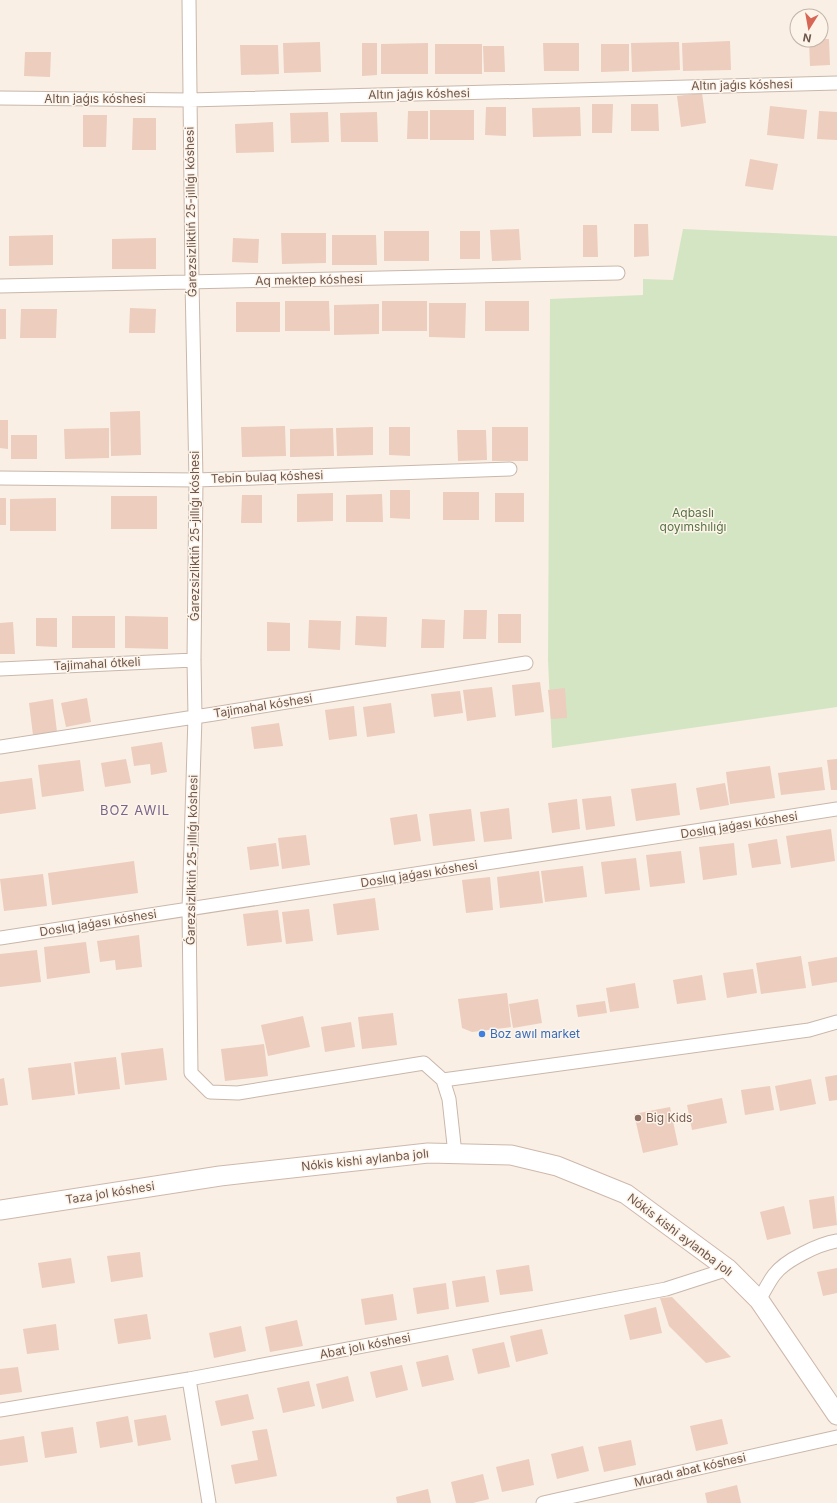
<svg xmlns="http://www.w3.org/2000/svg" width="837" height="1503" font-family="Inter,sans-serif">
<style>
.green{fill:#d4e5c4}
.building{fill:#eccdbe}
.lines{fill:none;stroke-linecap:round;stroke-linejoin:round}
.minor-casing{stroke:#c9b7ab;stroke-width:15}
.secondary-casing{stroke:#ceb8ac;stroke-width:21}
.minor{stroke:#fff;stroke-width:13}
.secondary{stroke:#fff;stroke-width:19}
.shop-dot{fill:#3f7fe0;stroke:#fdf4e9;stroke-width:1.5}
.education-dot{fill:#8d6e63;stroke:#fdf4e9;stroke-width:1.5}
.labels{text-anchor:middle;stroke-width:3;stroke-linejoin:round;paint-order:stroke}
.street-label{font-size:12px;fill:#6f564c;stroke:#fdf4e9}
.park-label{font-size:12px;fill:#577446;stroke:#fdf4e9}
.shop-label{font-size:12px;fill:#366cbe;stroke:#fdf4e9;text-anchor:start}
.education-label{font-size:12px;fill:#785e54;stroke:#fdf4e9;text-anchor:start}
.neighbourhood-label{font-size:13px;letter-spacing:1px;fill:#7b648c;stroke:#fdf4e9}
</style>
<rect width="100%" height="100%" fill="#faefe4"/>
<path class="green" d="M683,229L837,236V707L552,748L548,660L550,299L643,295V279L673,280Z"/>
<path class="building" d="M821,39H829L830,65L810,66L809,40Z
M730,41L731,70L683,71L682,43Z
M320,42L321,72L284,73L283,43Z
M679,42L680,70L632,72L631,43Z
M362,43H377V75L362,76Z
M428,43V74H381V44Z
M543,43H579V71H544Z
M435,44H482V74H435Z
M601,44H629V71L601,72Z
M240,45H278L279,74L241,75Z
M483,46H504L505,72H484Z
M25,52H51L50,77L24,76Z
M702,93L706,123L681,127L677,96Z
M592,104H613L612,133H592Z
M631,104H658L659,131H631Z
M770,106L807,110L804,139L767,135Z
M486,107H506V136L485,135Z
M580,107L581,136L533,137L532,108Z
M430,110H474V140H430Z
M408,111H428V139H407Z
M819,111L837,112V140L817,139Z
M328,112L329,142L291,143L290,113Z
M377,112L378,142H341L340,113Z
M83,115H107L106,147H83Z
M133,118H156V150H132Z
M273,122L274,152L236,153L235,124Z
M750,159L778,164L773,190L745,186Z
M634,224H648L649,256L634,257Z
M583,225H597L598,257H583Z
M519,229L521,260L492,261L490,230Z
M384,231H429V261H384Z
M460,231H480V259H460Z
M281,233H326V263L282,264Z
M53,235V265L9,266V236Z
M332,235H376L377,265H332Z
M156,238V269H112V239Z
M233,238L259,239L258,263L232,262Z
M285,301H329L330,331H285Z
M382,301H427V331H382Z
M485,301H529V331H485Z
M236,302H280V332H236Z
M429,303H466L465,338L429,337Z
M379,304V334L334,335V305Z
M130,308L156,309L155,333H129Z
M0,309H6V339H0Z
M21,309H57L56,338H20Z
M140,411L141,455L111,456L110,412Z
M0,420H8V449L0,448Z
M285,426L286,456L242,457L241,427Z
M373,427V455L337,456L336,428Z
M389,427H410V456L389,455Z
M492,427H528V461H492Z
M109,428V458L65,459L64,429Z
M333,428L334,456L290,457V429Z
M457,430H486L487,460L458,461Z
M11,435H37V459H11Z
M390,490H410V519L390,518Z
M443,492H479V520H443Z
M333,493V521L297,522V494Z
M495,493H524V522H495Z
M382,494L383,522H346V495Z
M242,495H262V523H241Z
M111,496H157V529H111Z
M0,498H6V525H0Z
M56,498V531H10V499Z
M464,610H487L486,639H463Z
M498,614H521V643H498Z
M72,616H115V648H72Z
M125,616L168,617V649L125,648Z
M356,616L387,617L386,647L355,645Z
M36,618H57V647L36,646Z
M422,619L445,620L444,648H421Z
M309,620L341,621L340,650L308,648Z
M13,622L15,654H0V623Z
M267,622L290,623V651H267Z
M540,682L544,712L515,716L512,685Z
M492,687L496,717L467,721L463,690Z
M565,688L567,718L551,719L548,690Z
M460,691L463,713L434,717L431,694Z
M87,698L91,722L66,727L61,703Z
M53,699L57,732L33,735L29,703Z
M391,703L395,733L367,737L363,707Z
M354,706L357,736L329,740L325,710Z
M279,723L283,746L254,749L251,727Z
M162,742L167,772L151,775L150,764L134,766L131,747Z
M126,759L131,783L105,787L101,763Z
M837,759V790H831L827,760Z
M80,760L84,791L42,797L38,765Z
M770,766L775,798L730,804L726,772Z
M822,767L825,790L781,795L778,773Z
M32,778L36,809L0,814V782Z
M676,783L680,815L636,821L631,789Z
M725,783L729,805L700,810L696,788Z
M611,796L615,826L586,830L582,799Z
M577,799L580,829L552,833L548,803Z
M509,808L512,839L484,842L480,812Z
M471,809L475,841L433,846L429,814Z
M417,814L421,841L394,845L390,818Z
M831,829L835,861L791,868L786,836Z
M306,835L310,865L282,869L278,838Z
M777,839L781,864L752,868L748,844Z
M276,843L279,866L250,870L247,847Z
M734,843L737,875L703,880L699,847Z
M681,851L685,883L650,887L646,855Z
M636,858L640,890L605,894L601,862Z
M134,861L138,893L52,905L48,873Z
M583,866L587,897L545,902L541,871Z
M539,871L543,903L500,908L497,877Z
M43,874L47,906L4,911L0,879Z
M490,877L493,910L466,913L462,880Z
M375,898L379,930L337,935L333,904Z
M309,909L313,941L286,944L282,912Z
M278,910L282,942L247,946L243,914Z
M139,935L142,967L116,970L115,960L100,962L97,941Z
M86,942L90,973L47,979L44,947Z
M37,950L41,982L0,987V954Z
M801,956L806,988L761,994L756,963Z
M837,957V982L812,986L808,962Z
M753,969L757,993L727,998L723,973Z
M702,975L706,1000L677,1004L673,980Z
M635,983L639,1008L610,1012L606,988Z
M507,993L511,1027L472,1032L462,1028L458,999Z
M538,999L542,1023L513,1028L509,1004Z
M605,1001L607,1013L578,1017L576,1005Z
M393,1013L397,1045L362,1049L358,1017Z
M303,1016L310,1047L268,1056L261,1025Z
M351,1022L355,1047L325,1052L321,1027Z
M264,1044L268,1076L225,1081L221,1049Z
M163,1048L167,1080L125,1085L121,1053Z
M116,1057L120,1089L78,1094L74,1062Z
M71,1063L75,1095L32,1100L28,1068Z
M837,1075V1100L829,1101L825,1077Z
M4,1078L8,1105L0,1106V1079Z
M811,1079L816,1104L780,1111L775,1086Z
M770,1086L774,1110L745,1115L741,1090Z
M722,1098L727,1123L692,1130L687,1105Z
M670,1107L678,1145L643,1153L634,1114Z
M834,1196L837,1225L813,1229L809,1200Z
M784,1206L791,1234L767,1240L760,1212Z
M140,1252L143,1277L111,1282L107,1256Z
M71,1258L75,1283L42,1288L38,1263Z
M529,1265L533,1291L500,1295L496,1270Z
M837,1268V1293L823,1296L817,1272Z
M485,1276L489,1302L456,1307L452,1281Z
M446,1283L449,1309L417,1314L413,1288Z
M393,1294L397,1320L365,1325L361,1299Z
M672,1297L731,1357L706,1363L669,1326L660,1298Z
M656,1307L662,1333L630,1340L624,1315Z
M147,1314L151,1339L118,1344L114,1319Z
M297,1320L303,1346L270,1352L265,1327Z
M56,1324L59,1350L27,1354L23,1329Z
M241,1326L246,1351L214,1358L209,1333Z
M542,1329L548,1354L516,1362L510,1336Z
M504,1342L510,1367L478,1374L472,1349Z
M448,1355L454,1380L422,1387L416,1362Z
M402,1365L408,1390L376,1398L370,1372Z
M18,1367L22,1392L0,1395V1369Z
M348,1376L354,1401L322,1409L316,1384Z
M309,1381L315,1406L283,1413L277,1388Z
M248,1394L254,1419L221,1426L215,1401Z
M166,1415L171,1440L138,1446L134,1420Z
M128,1416L133,1442L100,1448L96,1422Z
M722,1419L728,1444L696,1451L690,1426Z
M73,1427L77,1453L45,1458L41,1432Z
M267,1429L277,1476L235,1484L231,1465L258,1460L252,1431Z
M24,1436L28,1462L0,1466V1440Z
M631,1440L636,1465L604,1472L598,1447Z
M583,1446L589,1471L557,1479L551,1454Z
M529,1459L534,1485L502,1492L496,1467Z
M483,1474L489,1499L473,1503H456L451,1482Z
M737,1485L741,1503H707L705,1493Z
M428,1489L431,1503H397L396,1497Z"/>
<g class="lines">
<g class="minor-casing">
<path id="minor" d="M189,0L192,282L196,480L194,660L195,717L189,909L191,1073L210,1092L238,1093L424,1063L443,1080L449,1099L455,1154
M0,98L189,100L837,83
M0,286L618,273
M0,478L196,480L510,469
M0,669L194,660
M0,747L214,714L526,663
M0,938L837,809
M443,1080L809,1030L837,1022
M759,1300C764,1292 768,1283 774,1275C785,1260 819,1244 837,1241
M189,1379L209,1503
M0,1410L189,1379L666,1289L728,1269
M543,1503L837,1437"/>
</g>
<g class="secondary-casing">
<path id="secondary" d="M0,1210L220,1176L428,1153L511,1155L557,1166L626,1194L728,1269L759,1300L837,1415"/>
</g>
<use href="#minor" class="minor"/>
<use href="#secondary" class="secondary"/>
</g>
<circle class="shop-dot" cx="482" cy="1034" r="4"/>
<circle class="education-dot" cx="638" cy="1118" r="4"/>
<g class="labels">
<g class="street-label">
<text transform="translate(742 85) rotate(-1)" y="4">Altın jaǵıs kóshesi</text>
<text transform="translate(419 94) rotate(-1)" y="4">Altın jaǵıs kóshesi</text>
<text x="95" y="103">Altın jaǵıs kóshesi</text>
<text transform="translate(191 212) rotate(-91)" y="4">Ǵarezsizliktiń 25-jıllıǵı kóshesi</text>
<text transform="translate(309 280) rotate(-1)" y="4">Aq mektep kóshesi</text>
<text transform="translate(267 477) rotate(-2)" y="4">Tebin bulaq kóshesi</text>
<text transform="translate(195 536) rotate(-90)" y="4">Ǵarezsizliktiń 25-jıllıǵı kóshesi</text>
<text transform="translate(97 664) rotate(-3)" y="4">Tajimahal ótkeli</text>
<text transform="translate(263 706) rotate(-9)" y="4">Tajimahal kóshesi</text>
<text transform="translate(739 825) rotate(-9)" y="4">Doslıq jaǵası kóshesi</text>
<text transform="translate(192 860) rotate(-89)" y="4">Ǵarezsizliktiń 25-jıllıǵı kóshesi</text>
<text transform="translate(419 874) rotate(-9)" y="4">Doslıq jaǵası kóshesi</text>
<text transform="translate(98 923) rotate(-9)" y="4">Doslıq jaǵası kóshesi</text>
<text transform="translate(365 1160) rotate(-6)" y="4">Nókis kishi aylanba jolı</text>
<text transform="translate(110 1193) rotate(-9)" y="4">Taza jol kóshesi</text>
<text transform="translate(680 1235) rotate(37)" y="4">Nókis kishi aylanba jolı</text>
<text transform="translate(365 1346) rotate(-11)" y="4">Abat jolı kóshesi</text>
<text transform="translate(690 1470) rotate(-13)" y="4">Muradı abat kóshesi</text>
</g>
<g class="park-label">
<text x="693" y="517">Aqbaslı<tspan x="693" dy="14">qoyımshılıǵı</tspan></text>
</g>
<g class="shop-label">
<text x="490" y="1038">Boz awıl market</text>
</g>
<g class="education-label">
<text x="646" y="1122">Big Kids</text>
</g>
<g class="neighbourhood-label">
<text x="135" y="815">BOZ AWIL</text>
</g>
</g>
<g transform="translate(809 28) rotate(191)"><circle r="19" fill="#fdf4e9" stroke="#c4b5aa"/>
<path d="M0-3L7 15L0 10L-7 15Z" fill="#d76755"/>
<text y="-6" font-size="11" font-weight="bold" text-anchor="middle" fill="#6f564c">N</text>
</g>
</svg>
